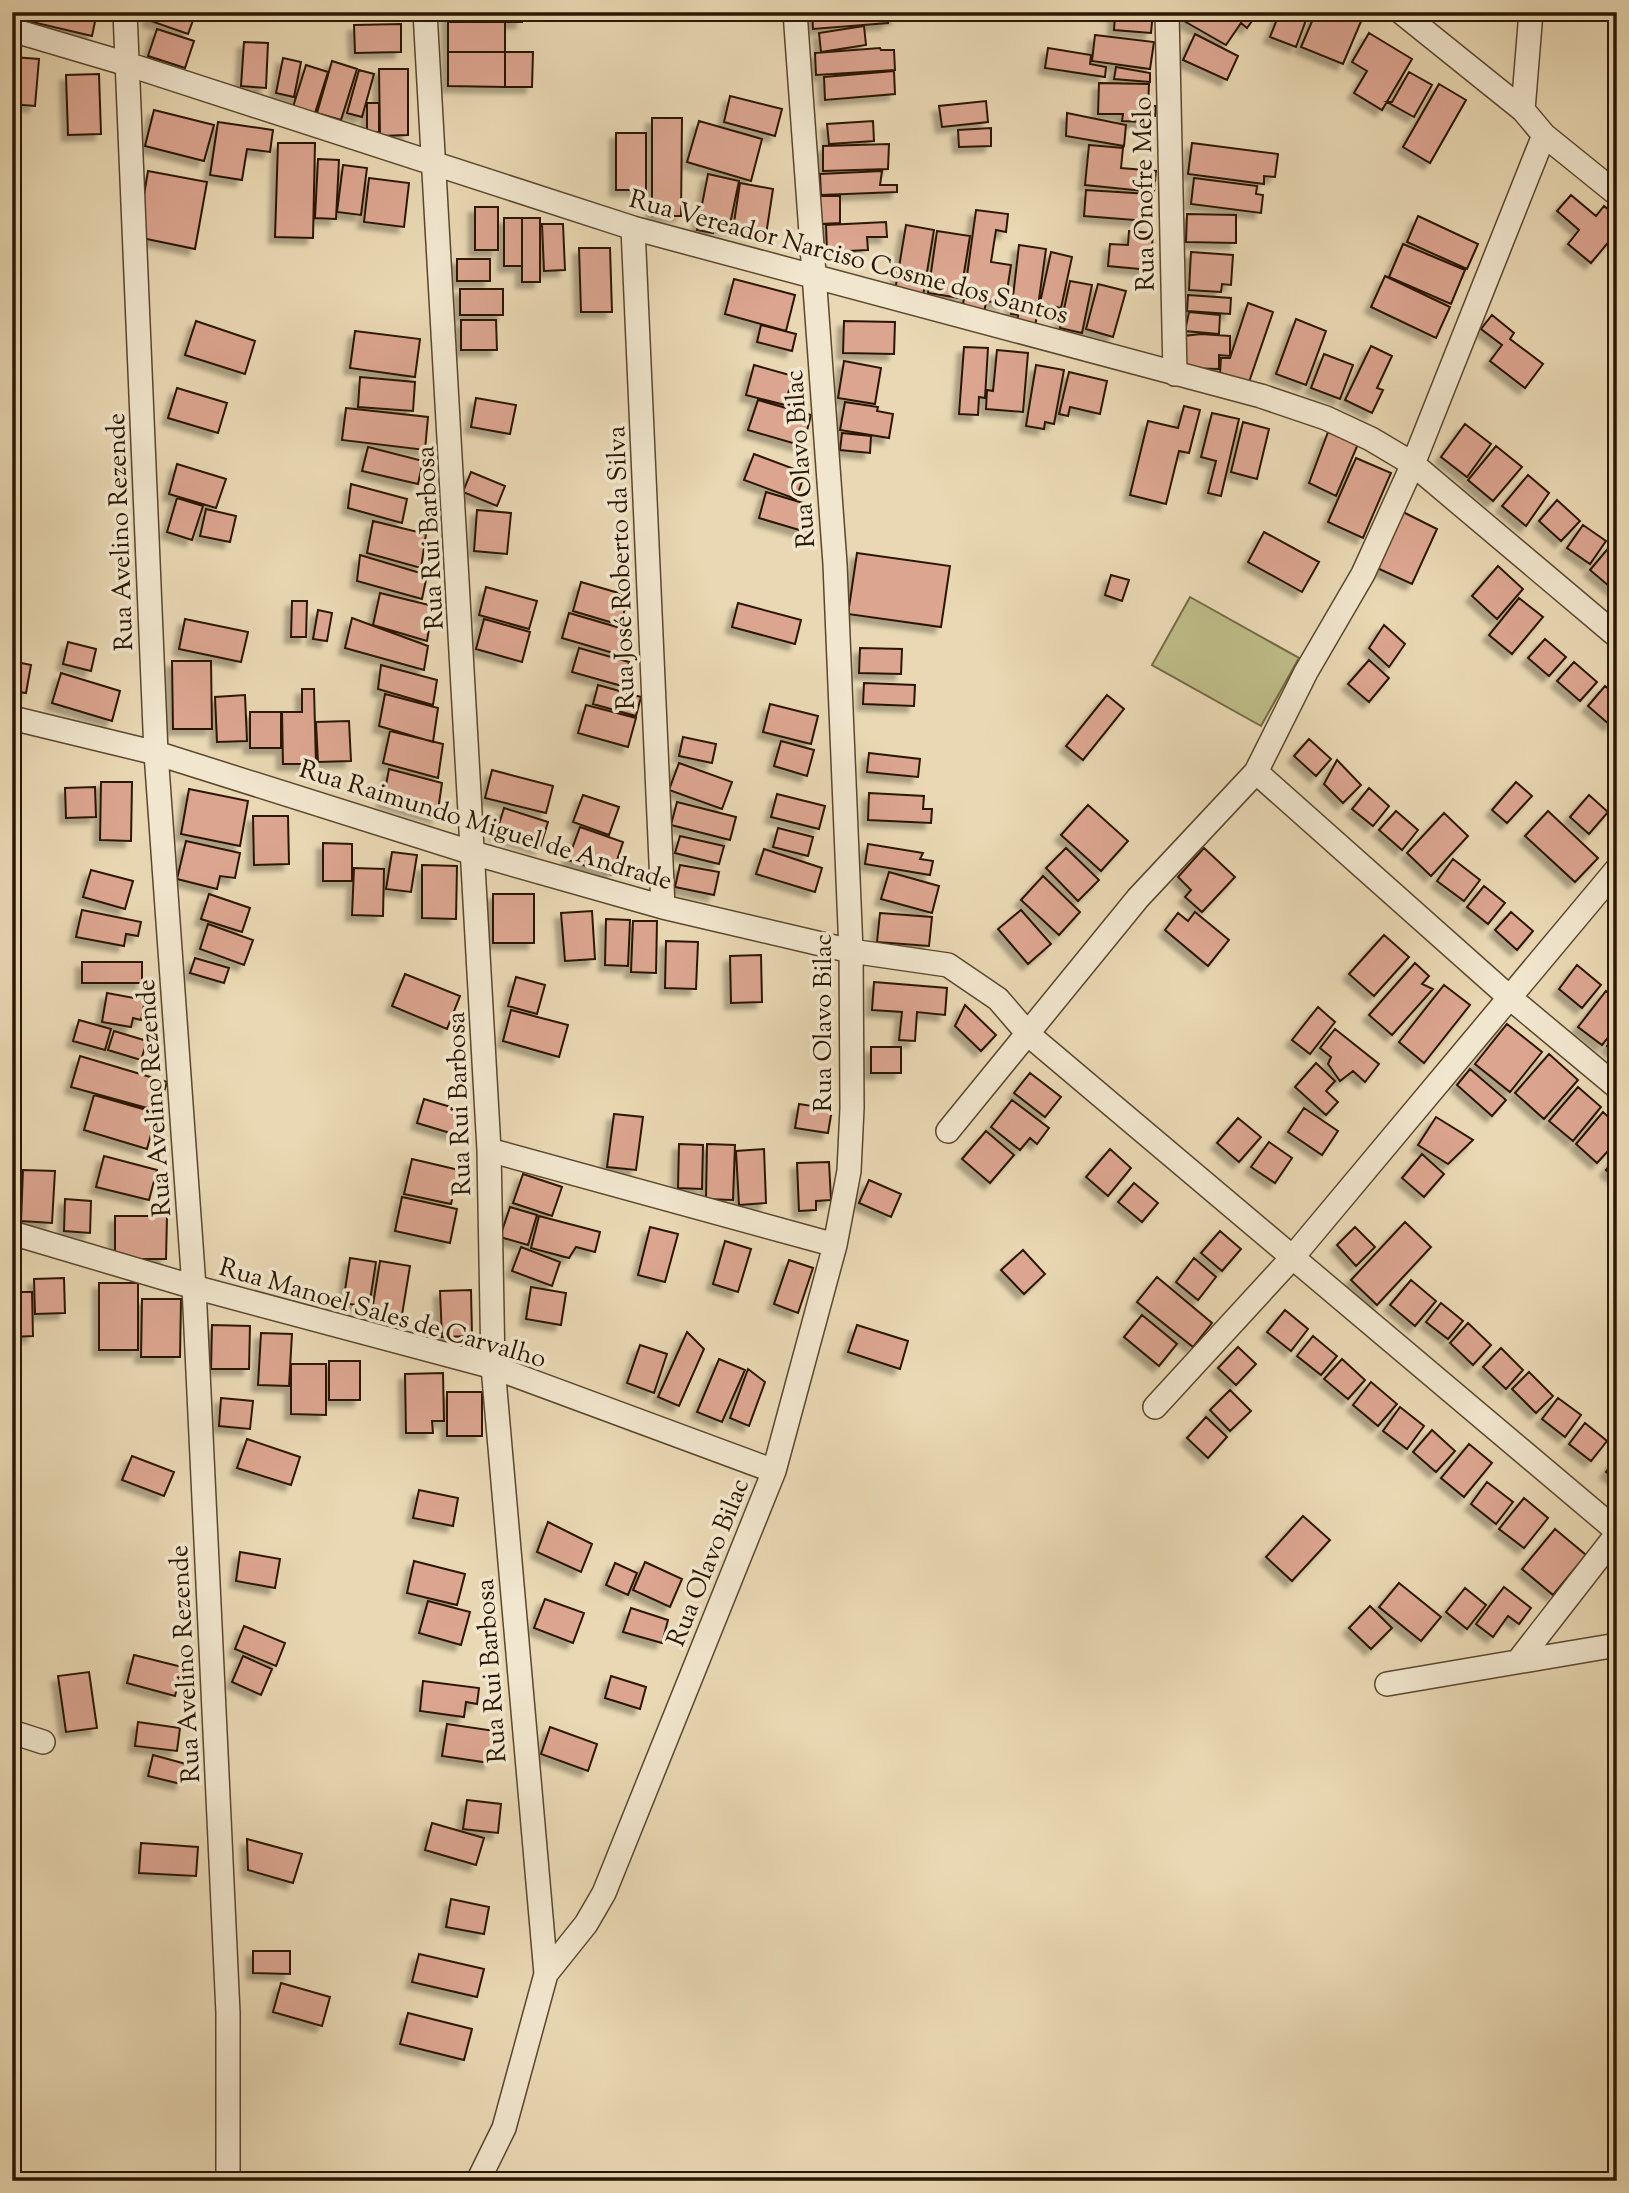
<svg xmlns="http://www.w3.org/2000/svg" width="1629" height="2193" font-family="'Sorts Mill Goudy',serif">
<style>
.green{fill:#bebc88;stroke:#746a44;stroke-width:2}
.building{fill:#dca590;stroke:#2b1700;stroke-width:2;filter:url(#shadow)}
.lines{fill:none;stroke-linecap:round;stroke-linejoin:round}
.street-casing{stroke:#5a472d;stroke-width:26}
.street{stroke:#f1e6ce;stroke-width:23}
.labels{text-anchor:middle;stroke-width:7;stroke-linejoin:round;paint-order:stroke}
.street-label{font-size:26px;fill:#2b1700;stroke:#f1e6ce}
</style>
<defs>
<filter id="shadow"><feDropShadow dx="-6" dy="6" stdDeviation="2" flood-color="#0004"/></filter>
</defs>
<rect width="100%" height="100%" fill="#e9d8b3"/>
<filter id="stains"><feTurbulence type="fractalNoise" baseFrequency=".00286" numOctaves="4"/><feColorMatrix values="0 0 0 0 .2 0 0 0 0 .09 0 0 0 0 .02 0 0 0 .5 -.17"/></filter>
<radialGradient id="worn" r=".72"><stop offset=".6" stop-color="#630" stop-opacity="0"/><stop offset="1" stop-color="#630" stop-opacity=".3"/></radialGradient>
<path class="green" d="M1190,597L1299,658L1261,726L1152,665Z"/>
<path class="building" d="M30,12H97L92,36L28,21Z
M151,12H196L188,34L148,20Z
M448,12H522V22H448Z
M812,12H896L897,18L888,19V23L813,29Z
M1107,12H1153L1151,33L1114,30L1115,15Z
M1190,12H1240L1252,21L1247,28L1241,23L1226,45L1184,21Z
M1280,12H1309L1296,47L1270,37Z
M1316,12H1365L1343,64L1301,47Z
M448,22H505V52H448Z
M401,24V52L355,53L354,25Z
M864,26L866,45L821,52L819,33Z
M157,29L194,41L185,68L148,56Z
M1369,33L1412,59L1382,110L1354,93L1367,71L1352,62Z
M1195,34L1238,56L1227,80L1183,60Z
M1095,35L1154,42L1150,69L1092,61Z
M244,42L268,43L266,88L241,86Z
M880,48L881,50H894L895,70L816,75L815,53Z
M1048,48L1091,55L1090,64L1106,67L1105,77L1045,68Z
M448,52H505V87L448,86Z
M505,52H533L532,87H505Z
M12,57L39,59L35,106L12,104Z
M283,58L301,62L294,97L276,93Z
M332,61L357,69L341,120L317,113Z
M306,65L328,72L315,113L293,107Z
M1116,67L1150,73V82L1114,79Z
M379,69H408V135L380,136Z
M359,70L374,74L362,117L347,113Z
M894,71L895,94L825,100L824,77Z
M1409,72L1432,85L1414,117L1387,102H1392Z
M99,74L101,134L68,135L66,75Z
M1099,83L1149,84L1148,106H1156L1155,116L1144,115V122L1122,121L1123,114H1098Z
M1439,84L1466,100L1430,163L1403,147Z
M730,96L782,109L775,136L724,122Z
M986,101L988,122L942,127L939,106Z
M367,103H379V132L367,133Z
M154,110L214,125L204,161L145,146Z
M1067,113L1126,125L1124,146L1066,136Z
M652,118H682L681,216H652Z
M699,121L762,139L751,181L687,162Z
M873,121L874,141L829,144L827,124Z
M218,122L273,130L270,152L247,149L242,180L210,175Z
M991,128V146L959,147L958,130Z
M616,133H646V190H616Z
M278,143H315L313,238L275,237Z
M1192,143L1278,154L1275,177L1264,176V184L1188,174Z
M889,144L888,169L823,171V146Z
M1089,145L1123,148L1121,168L1156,171L1154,192L1085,185Z
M318,159L339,160L336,219L315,218Z
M343,165L367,168L361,215L337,212Z
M148,171L207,182L195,249L137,237Z
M882,171L880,185H897V192L821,195L820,174Z
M708,174L739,181L729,229L714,227L713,233L697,230Z
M369,178L409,183L404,227L364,222Z
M1194,178L1257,186L1256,194L1263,195L1261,213L1191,204Z
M740,183L773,189L766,235L733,229Z
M1086,190L1149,194L1147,221L1084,216Z
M1571,195L1596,216L1604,206L1617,217V232L1591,263L1568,244L1579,230L1557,211Z
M820,196H840V223L820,224Z
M475,207H498V250H475Z
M976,210L1008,214L1006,232L996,230L991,262L1011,265L1005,304L986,301L984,315L962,312Z
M1187,214L1236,215V243L1186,242Z
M1418,216L1478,244L1467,269L1407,242Z
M504,218H522V266H504Z
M522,218H540V282H522Z
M886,222L887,237H867L868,250L827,252L826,225Z
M542,224H563L565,270L544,271Z
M906,225L934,230L923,296L895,291Z
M937,231L970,236L960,298L928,293Z
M1129,231L1153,233L1150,270L1108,266L1110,244L1128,245Z
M1403,244L1465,270L1451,304L1389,277Z
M1019,245L1046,249L1035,328L1017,325L1018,315L1011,314Z
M579,248H610L612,312H581Z
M1051,252L1072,257L1061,308L1040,303Z
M1191,252L1233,255L1231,285L1222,284L1221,292L1189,290Z
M457,259H490V281H457Z
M1385,276L1450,307L1436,338L1371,307Z
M734,279L795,295L786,331L725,314Z
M1070,281L1092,285L1082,333L1060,328Z
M1098,284L1126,291L1113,337L1086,329Z
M460,289H503V315H460Z
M1188,295L1231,298L1230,314L1187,311Z
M1248,303L1273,312L1249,382L1220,373L1221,358H1230Z
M1189,312L1220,315L1219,334L1185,331Z
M1492,315L1514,333L1510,339L1543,364L1525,388L1490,361L1502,345L1481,329Z
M1296,319L1326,331L1306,385L1276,374Z
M461,320H496L497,350H461Z
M196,321L255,341L245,374L185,355Z
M844,321L895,322L894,354L843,353Z
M761,325L796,334L792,351L757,342Z
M355,331L420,339L415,377L350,368Z
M1201,334L1230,336V356L1219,355V369L1183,368L1184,336Z
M1371,346L1392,356L1377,388L1383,390L1372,413L1345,400Z
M964,347L988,348L985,398L979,397L978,415L959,414Z
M997,350L1028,353L1023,412L986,409L987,390L993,391Z
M1324,354L1353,365L1340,399L1311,388Z
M844,361L881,368L875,404L838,398Z
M754,365L793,376L785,405L746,395Z
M1036,365L1064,370L1054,424L1045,422L1044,429L1026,426Z
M1069,372L1107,381L1100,414L1070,407L1068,416L1059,414Z
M360,377L415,382L413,411L358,407Z
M177,388L227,403L218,433L168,418Z
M476,398L516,405L510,434L471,427Z
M758,400L811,415L803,446L748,430Z
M845,402L878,407L877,411L893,414L889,438L840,430Z
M1184,406L1200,410L1189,453L1179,451L1166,504L1130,495L1148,421L1178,428Z
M346,408L428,417L425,450L342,440Z
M1212,413L1239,419L1221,496L1208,493L1216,461L1201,457Z
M1243,422L1269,429L1257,479L1231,472Z
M1465,424L1491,444L1467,477L1441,457Z
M1328,432L1358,444L1336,496L1309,483Z
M842,433L871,436L870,453L840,450Z
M1496,446L1522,467L1493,501L1468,480Z
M368,447L423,461L418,484L362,471Z
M754,454L805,473L796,499L744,480Z
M1356,458L1391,473L1363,538L1328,522Z
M177,464L226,479L216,508L169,494Z
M471,472L505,486L497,506L463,492Z
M1528,475L1549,493L1526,526L1502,506Z
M351,484L407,499L402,523L348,508Z
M766,492L813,506L806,532L759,518Z
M177,498L203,506L192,540L167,532Z
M1557,500L1580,521L1561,541L1539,521Z
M206,509L236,516L230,542L200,536Z
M477,510L511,513L507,554L474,551Z
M1403,512L1437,529L1412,584L1377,568Z
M373,521L426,534L421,568L367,553Z
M1583,525L1606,541L1590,564L1567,548Z
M1264,532L1319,562L1302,592L1248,562Z
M1611,545L1617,551L1616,592L1590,570Z
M857,553L950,566L941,627L848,614Z
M360,555L427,575L422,599L357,581Z
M1498,566L1523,589L1497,619L1472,596Z
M1111,575L1129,580L1122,601L1105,595Z
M581,582L629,596L620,625L573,611Z
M486,587L537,601L529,629L479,615Z
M380,593L433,606L427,641L373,625Z
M1519,598L1543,617L1512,654L1489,635Z
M292,601H307L306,637H291Z
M738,603L801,620L795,644L732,627Z
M318,610L332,613L327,641L313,639Z
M569,613L627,630L620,655L562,638Z
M352,618L428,646L424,670L345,648Z
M185,619L248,632L241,662L179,649Z
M484,619L530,632L522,662L476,649Z
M1384,625L1405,644L1389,667L1369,648Z
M1545,639L1566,657L1549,676L1528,658Z
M68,642L96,649L91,671L63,664Z
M579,648L629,662L622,686L572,672Z
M860,648L902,649L901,674L859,673Z
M1369,660L1389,678L1369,702L1348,684Z
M12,661L31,665L26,693L12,691Z
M172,661H211L212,729H173Z
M1574,662L1597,682L1580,701L1557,681Z
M381,665L437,680L433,705L378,689Z
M61,673L120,691L112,721L52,703Z
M864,683L915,685L914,706L863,704Z
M598,685L641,697L636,716L593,704Z
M1605,686L1617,696V717L1610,725L1588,706Z
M302,689H314L316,764H283L282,712H302Z
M385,694L438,708L433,742L379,726Z
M245,695L247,741L217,742L215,697Z
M1107,695L1124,709L1083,760L1066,746Z
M770,704L818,716L811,744L763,732Z
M586,705L636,718L628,747L578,733Z
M250,712H281V748H250Z
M349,721L351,761L318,762L316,722Z
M390,731L443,744L438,778L383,763Z
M683,737L716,744L712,763L679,756Z
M1309,739L1331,759L1316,776L1294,756Z
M781,741L814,750L807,776L774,766Z
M12,746L20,748L12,783Z
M869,753L920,759L918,777L867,772Z
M1337,760L1361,785L1343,803L1324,784Z
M679,763L732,782L722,809L669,790Z
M389,769L442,783L437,817L383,801Z
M492,770L553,786L546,813L485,798Z
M101,782H132L131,841L100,840Z
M1516,782L1532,796L1507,823L1492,810Z
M95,787L96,817L66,818L65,788Z
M1369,788L1389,806L1373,826L1352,809Z
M189,789L248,801L240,846L181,834Z
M869,793L924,796L923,809H932L931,823L868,820Z
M777,794L825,806L819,829L771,817Z
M583,795L619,807L609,835L573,822Z
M1589,795L1608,812L1589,834L1570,817Z
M677,802L736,817L730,840L671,825Z
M1088,805L1128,841L1101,871L1061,835Z
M504,808L548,822L540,848L496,834Z
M1396,811L1418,830L1402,850L1379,830Z
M1548,811L1598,858L1575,882L1525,836Z
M1444,813L1468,836L1431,876L1407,853Z
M253,816H288L289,864L254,865Z
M580,827L623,842L612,875L568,860Z
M778,828L813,837L808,856L773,847Z
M680,836L724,846L719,864L675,853Z
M186,841L240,853L235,878L220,876L217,889L177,879Z
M323,843L352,844V881H323Z
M868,844L923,853L920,859L933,861L930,875L865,864Z
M1066,848L1099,880L1078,901L1046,868Z
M1204,848L1235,877L1202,912L1185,897L1191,890L1178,877Z
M764,849L822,868L815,892L756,874Z
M392,852L417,855L411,892L386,889Z
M1453,859L1480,880L1464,901L1437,881Z
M422,865L457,866L456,919L422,918Z
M680,865L719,872L714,895L675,887Z
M354,868L384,869L383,916L352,915Z
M91,870L133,881L125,909L83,897Z
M889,872L939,886L932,913L881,899Z
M1043,876L1080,912L1059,935L1021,900Z
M1484,886L1505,903L1488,924L1467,907Z
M209,894L250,908L242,932L201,919Z
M493,894H534V943H493Z
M82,910L141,922L138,936L126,934L124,946L76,937Z
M1021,910L1051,944L1028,964L998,929Z
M592,911L595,959L565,961L561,913Z
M1195,912L1229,940L1208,966L1165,930L1178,913L1188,921Z
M1511,912L1533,931L1517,950L1495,930Z
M880,913L932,917L929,946L877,942Z
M606,919L630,920L628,966L605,965Z
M633,921H657L656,973L631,972Z
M208,924L253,940L244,965L200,949Z
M1384,935L1409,957L1374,996L1349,974Z
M666,941L698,942L696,989L665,988Z
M761,955L762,1002L731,1003L730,956Z
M195,958L229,968L224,983L190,973Z
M82,962H142V983H82Z
M1415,963L1429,976L1422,984L1433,989L1392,1035L1369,1015Z
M1577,965L1601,985L1582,1008L1559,989Z
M405,974L460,996L447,1029L392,1006Z
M516,977L545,985L537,1014L508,1006Z
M874,982L947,988L945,1015L917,1012L915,1041L899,1040L902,1012L872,1010Z
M1444,985L1470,1005L1424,1063L1399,1042Z
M1606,991L1617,999V1026L1602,1045L1578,1027Z
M107,993L145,1000L141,1020L133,1018L131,1027L102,1022Z
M965,1005L996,1035L981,1051L955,1026Z
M1318,1007L1335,1022L1310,1054L1292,1040Z
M511,1010L568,1025L559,1057L503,1041Z
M79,1020L111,1029L105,1050L73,1041Z
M1507,1024L1542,1052L1510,1092L1475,1064Z
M1335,1029L1379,1064L1365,1082L1353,1071L1340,1081L1328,1064L1331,1057L1320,1048Z
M114,1031L147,1041L141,1060L108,1050Z
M1617,1034V1054L1607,1046Z
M871,1047H901V1073H871Z
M1549,1054L1578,1080L1544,1119L1515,1093Z
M80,1056L167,1082L158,1111L71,1087Z
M1316,1063L1335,1081L1326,1091L1338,1102L1326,1115L1295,1087Z
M1470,1069L1506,1100L1492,1116L1457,1085Z
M1030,1073L1061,1097L1045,1117L1014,1093Z
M1578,1087L1601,1107L1573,1141L1549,1121Z
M94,1095L157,1113L147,1149L84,1130Z
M424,1099L464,1111L457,1135L417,1123Z
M1012,1100L1049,1128L1037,1144L1030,1138L1020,1150L991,1127Z
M799,1104L832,1109L828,1133L795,1128Z
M1304,1108L1338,1131L1322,1155L1288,1132Z
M1603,1112L1617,1125V1141L1597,1163L1576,1144Z
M614,1114L643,1117L636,1170L607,1167Z
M1436,1117L1473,1140L1448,1164L1418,1145Z
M1238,1118L1261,1137L1239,1162L1217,1143Z
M986,1131L1014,1155L990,1183L962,1159Z
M1269,1142L1292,1158L1275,1183L1251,1167Z
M679,1144L703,1145L702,1189L678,1188Z
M707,1144L735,1145L733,1200L706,1199Z
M764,1149L766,1203L739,1205L736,1151Z
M1110,1149L1131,1168L1108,1196L1086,1177Z
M1422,1154L1444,1174L1424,1197L1402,1178Z
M104,1156L157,1170L149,1200L96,1187Z
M1617,1156V1179L1606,1170Z
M412,1159L459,1170L451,1204L404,1194Z
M829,1162L831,1200L816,1201V1210L799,1211L797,1163Z
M23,1170L55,1171L52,1223L21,1221Z
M523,1174L562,1187L552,1216L513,1203Z
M869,1180L901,1194L891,1217L859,1203Z
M1134,1183L1158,1203L1142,1222L1118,1202Z
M402,1197L457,1209L450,1243L395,1231Z
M65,1199L91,1201L90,1233L64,1231Z
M510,1207L537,1215L528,1245L500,1237Z
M115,1216H167L166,1259H115Z
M539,1216L600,1232L595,1252L576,1247L569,1258L531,1248Z
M1405,1222L1431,1247L1377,1305L1351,1280Z
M650,1227L678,1234L665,1282L638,1275Z
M1355,1227L1375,1247L1356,1266L1337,1245Z
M1220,1231L1241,1249L1222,1271L1201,1253Z
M725,1241L751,1249L738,1292L713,1284Z
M521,1247L560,1262L552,1286L512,1271Z
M1023,1250L1045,1274L1024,1294L1001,1270Z
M350,1258L376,1262L369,1307L343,1303Z
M1194,1258L1216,1277L1198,1300L1176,1282Z
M789,1260L813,1268L798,1313L774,1304Z
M380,1261L410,1266L402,1315L372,1311Z
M1157,1277L1212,1323L1193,1347L1137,1302Z
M64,1278L65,1313L35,1314L34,1279Z
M1411,1280L1436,1301L1415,1326L1390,1305Z
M99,1283H138V1350H99Z
M531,1287L566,1293L561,1325L526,1319Z
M471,1290L472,1336L442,1337L440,1291Z
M12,1292H32L33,1336L12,1337Z
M142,1299H181L180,1357H141Z
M1441,1303L1463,1321L1448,1339L1426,1322Z
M1285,1310L1308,1329L1291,1351L1267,1332Z
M1142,1315L1177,1344L1159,1366L1124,1337Z
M1468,1323L1491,1345L1473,1365L1450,1343Z
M212,1325L250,1326L249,1369H211Z
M857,1325L908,1341L900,1369L848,1352Z
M687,1332L704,1349L679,1406L658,1397Z
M261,1333L292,1334L289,1386L258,1385Z
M1313,1336L1337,1356L1321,1375L1297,1356Z
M640,1345L667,1354L654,1393L627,1383Z
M1238,1347L1256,1364L1236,1385L1218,1368Z
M1501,1348L1523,1370L1506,1389L1483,1367Z
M719,1359L745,1370L722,1422L697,1412Z
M1342,1359L1365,1380L1348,1399L1324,1379Z
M329,1361H360V1400H329Z
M291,1364H326V1415L291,1414Z
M748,1369L765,1382L749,1426L730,1418Z
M1529,1372L1553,1396L1536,1413L1512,1389Z
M443,1373L444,1421H432L433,1433H406L405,1374Z
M1371,1382L1397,1404L1378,1426L1353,1405Z
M1230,1390L1251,1411L1230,1431L1210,1410Z
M447,1392H482V1436H447Z
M221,1398L253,1401L250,1429L219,1426Z
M1558,1398L1581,1415L1565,1437L1542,1419Z
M1400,1407L1424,1426L1407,1449L1383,1431Z
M1206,1417L1227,1437L1208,1458L1187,1438Z
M1585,1423L1607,1441L1591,1461L1569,1444Z
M1432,1430L1455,1451L1436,1472L1413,1452Z
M247,1439L300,1457L291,1485L237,1468Z
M1469,1444L1492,1463L1464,1497L1441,1478Z
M132,1456L174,1472L164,1496L122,1480Z
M1617,1457V1480L1606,1472Z
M1487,1482L1513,1502L1496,1524L1471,1504Z
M419,1490L458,1498L453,1526L413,1518Z
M1524,1498L1548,1518L1524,1548L1499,1529Z
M1303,1516L1330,1540L1292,1581L1266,1557Z
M548,1522L592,1544L581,1572L537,1552Z
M1555,1529L1586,1555L1553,1595L1522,1569Z
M240,1552L280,1559L275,1588L236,1581Z
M414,1561L465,1574L457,1605L407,1593Z
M645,1562L682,1579L670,1607L633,1590Z
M615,1563L637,1573L628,1595L606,1585Z
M1399,1583L1441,1617L1421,1641L1379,1607Z
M1504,1587L1531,1608L1519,1624L1508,1616L1493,1637L1476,1624Z
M1465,1588L1486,1605L1467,1629L1446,1612Z
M545,1599L584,1613L573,1643L534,1628Z
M428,1601L470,1612L461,1645L419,1633Z
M1370,1606L1392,1628L1371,1649L1349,1628Z
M631,1608L668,1620L662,1643L623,1632Z
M244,1626L285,1643L276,1666L235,1649Z
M134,1655L182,1667L175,1696L127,1683Z
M243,1656L272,1669L261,1695L232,1682Z
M89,1672L97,1728L66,1732L58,1676Z
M611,1676L646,1687L640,1709L605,1698Z
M423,1681L479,1688L477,1704L466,1702L464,1717L420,1711Z
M138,1722L180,1728L177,1751L135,1746Z
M447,1724L495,1731L490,1763L442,1756Z
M550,1727L597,1744L588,1771L541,1754Z
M153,1755L186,1764L181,1784L148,1776Z
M467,1800L501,1804L498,1833L463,1829Z
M432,1823L484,1838L476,1865L425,1850Z
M247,1839L302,1854L293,1883L248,1870Z
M141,1843L198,1847L196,1876L139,1873Z
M451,1899L489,1907L484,1934L446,1927Z
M253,1951H290V1974L253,1973Z
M419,1954L484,1969L477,1997L412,1982Z
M281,1983L330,1997L322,2026L273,2012Z
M408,2013L472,2029L464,2060L400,2044Z"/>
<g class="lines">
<g class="street-casing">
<path id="street" d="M125,12L156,753L194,1287L216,1753L228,2013V2181
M425,12L489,1150L493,1367L546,1974L504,2128L478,2181
M1167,12L1175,374
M1401,12L1523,110L1544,135L1617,194
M12,30L127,64L633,228L1261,396L1326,418L1371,439L1413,464L1617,636
M1523,110L1531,12
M633,228L663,907
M12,718L156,753L473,853L663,907L851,951L948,965L998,999L1029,1035L1617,1531
M1256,772L1509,997L1617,1087
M948,1131L1138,898L1256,772L1306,672L1363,574L1413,464L1544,135
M489,1150L835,1245
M12,1233L194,1287L493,1367L774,1471
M1155,1407L1291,1259L1617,869
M1519,1660L1617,1534
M1387,1684L1617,1645
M12,1732L43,1742
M546,1974L586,1924L604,1893L774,1471L835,1245L849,1171L852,1108L851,951L835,564L795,12"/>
</g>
<use href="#street" class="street"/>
</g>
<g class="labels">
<g class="street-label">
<text transform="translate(1143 194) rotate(-91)" y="9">Rua Onofre Melo</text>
<text transform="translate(849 256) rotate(15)" y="9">Rua Vereador Narciso Cosme dos Santos</text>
<text transform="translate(799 459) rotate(-94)" y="9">Rua Olavo Bilac</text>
<text transform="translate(119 532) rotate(-92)" y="9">Rua Avelino Rezende</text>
<text transform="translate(429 538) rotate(-93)" y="9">Rua Rui Barbosa</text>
<text transform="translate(620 568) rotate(-92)" y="9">Rua José Roberto da Silva</text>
<text transform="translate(486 824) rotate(17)" y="9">Rua Raimundo Miguel de Andrade</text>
<text transform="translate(822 1023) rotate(-90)" y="9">Rua Olavo Bilac</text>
<text transform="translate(153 1098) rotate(-94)" y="9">Rua Avelino Rezende</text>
<text transform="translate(458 1104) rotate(-92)" y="9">Rua Rui Barbosa</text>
<text transform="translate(383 1312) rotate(16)" y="9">Rua Manoel Sales de Carvalho</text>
<text transform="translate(707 1562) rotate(-68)" y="9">Rua Olavo Bilac</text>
<text transform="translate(184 1664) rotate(-93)" y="9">Rua Avelino Rezende</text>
<text transform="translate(490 1671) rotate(-94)" y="9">Rua Rui Barbosa</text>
</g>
</g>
<rect width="1629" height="2193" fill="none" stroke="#e9d8b3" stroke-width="42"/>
<rect x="14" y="14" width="1601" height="2165" fill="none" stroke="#2b1700" stroke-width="3.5"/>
<rect x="21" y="21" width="1587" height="2151" fill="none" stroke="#2b1700" stroke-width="2"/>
<rect width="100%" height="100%" filter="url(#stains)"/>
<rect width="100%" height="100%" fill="url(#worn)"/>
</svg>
